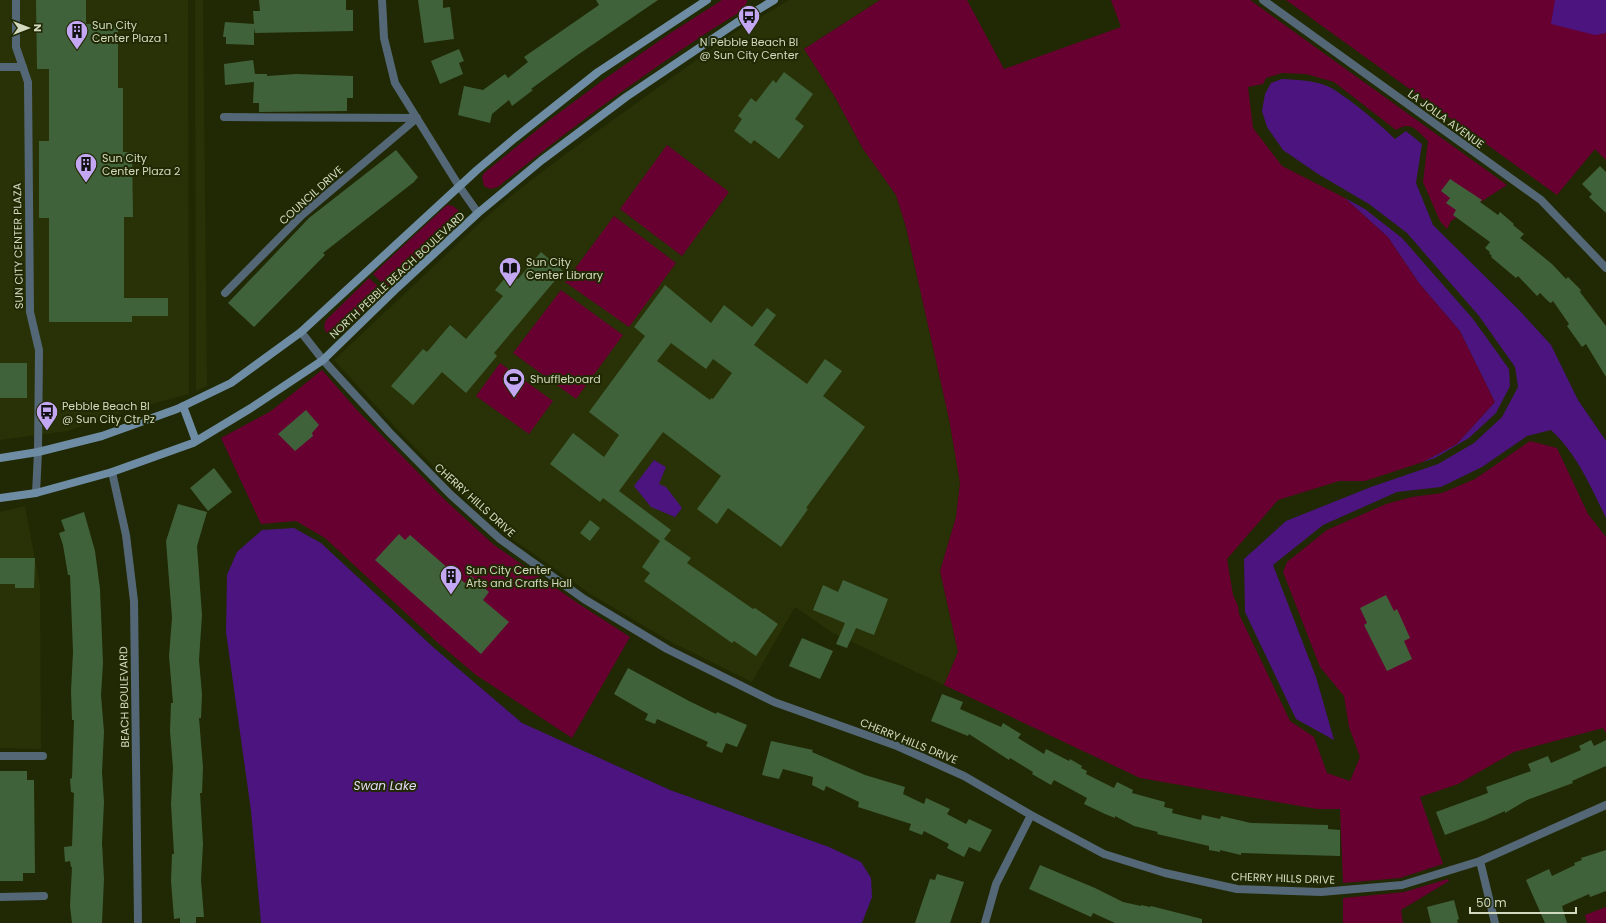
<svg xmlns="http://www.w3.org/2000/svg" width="1606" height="923" font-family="Poppins,sans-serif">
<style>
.built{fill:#283206}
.green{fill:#670030}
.water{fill:#4b147f}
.building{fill:#40623b;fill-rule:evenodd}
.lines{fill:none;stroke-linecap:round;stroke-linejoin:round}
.street{stroke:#546776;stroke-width:8}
.secondary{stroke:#6e8da4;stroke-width:8}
.labels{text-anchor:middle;stroke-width:4;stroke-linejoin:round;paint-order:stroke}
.poi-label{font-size:11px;fill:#d1d9bf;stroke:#202903;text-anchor:start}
.street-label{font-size:11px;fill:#d1d9bf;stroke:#202903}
.water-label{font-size:12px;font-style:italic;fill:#e1d8f3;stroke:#202903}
</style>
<rect width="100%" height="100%" fill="#202903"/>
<path class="built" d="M0,0H188L189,394L137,408L67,431L0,440Z
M195,0H203L207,386L196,391Z
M789,0H880L804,49L835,97L863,149L896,195L906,227L949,419L960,483L956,517L940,571L958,652L944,685L833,633L795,607L752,682L671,642L589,593L505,534L457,490L396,428L334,360L484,219L516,192L567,153L734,33Z
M25,506L40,586L41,749L0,748V512Z"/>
<path class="green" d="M722,0H747V2L743,10C657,63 576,124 498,187L490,189L484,186L482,177L484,173L548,121L606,78L669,34Z
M880,0H967L1004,69L1121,27L1111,0H1250L1507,185L1451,221L1447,229L1440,221L1423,182L1428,141C1417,131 1411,120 1396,130L1334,82L1306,74L1282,73L1266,78L1263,84L1248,87L1253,128L1282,166L1345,198L1388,237L1419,283L1460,331L1495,402L1457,444L1423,462L1365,481H1339L1278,500L1227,559L1233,595L1238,606L1239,614L1290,721L1314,737L1327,773L1350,781L1360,757L1349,727L1344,696L1320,667L1283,572L1287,562L1327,530L1386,504L1412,497L1442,493L1475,479L1530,441L1557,448L1588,514L1606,537V733L1603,728L1514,752L1458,784L1420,797L1443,864L1400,878L1343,883L1340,809H1317L1140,778L944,685L958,652L940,571L956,517L960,483L949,419L906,227L896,195L863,149L835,97L804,49Z
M1286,0H1606V160L1595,149L1557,195Z
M667,145L729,192L682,256L620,209Z
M447,205L453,206L459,211L458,221L387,288L373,274Z
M614,216L676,263L629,327L565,282Z
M369,278L383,291L339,333C328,340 320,328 327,319Z
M561,290L623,335L576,399L513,353Z
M500,363L553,401L529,434L476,396Z
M322,370L357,410L445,500L494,545L579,604L630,637L572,738L476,675L438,643L325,538L296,521L261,524L221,438L271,411Z
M1448,879L1449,881L1401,910L1403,923H1343V898L1404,892Z
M1606,907V923H1587L1585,915Z"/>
<path class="water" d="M1555,0H1606V33L1595,35L1551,24Z
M1282,79C1298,80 1318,80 1333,89C1351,100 1380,124 1395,139L1406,131L1422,144L1416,183L1433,225L1520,311L1551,345L1578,400L1606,441V518C1591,487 1577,454 1551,430L1527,436L1482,467L1441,487L1397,492L1323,525L1273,565L1316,677L1334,740L1296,719L1245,612L1244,559L1286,521L1371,487L1438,464L1474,443L1502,417L1518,387L1515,367L1479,316L1407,233L1369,204L1318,174L1283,150L1267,127L1262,111L1265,94L1271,83Z
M1345,198L1365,209L1402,238L1473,319L1509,369L1510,386L1496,413L1469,438L1435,458L1423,462L1457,444L1495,402L1460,331L1419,283L1388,237Z
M654,460L666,467L659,484L666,487L682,508L675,517L651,507L634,486Z
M294,528L321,543L433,647L522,723L670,790L829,847L861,862L871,878L872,897L862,923H261L251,811L226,632L227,575L237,552L262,530Z"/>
<path class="building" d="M36,0H86V24H118V88H123V152H132L133,217H124V298H168V316H132V322H49V218H39V141H49V69H37Z
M259,0H346V10H353V31L255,33L254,28V45L226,44V37H223L225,22L254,24L253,11H260Z
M418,0H443V8L450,7L454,39L424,43Z
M596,0H658L576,56L531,89L533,90L512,106L509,100L492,114L490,123L458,115L464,86L483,90L505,74L508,78L528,62L524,57L599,5Z
M459,49L464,61L459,63L463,74L440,84L431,61Z
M253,60L255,74H267V76L296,74L353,76V98H347V111L259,112V103H253L254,82L225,85L224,64Z
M784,72L813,94L795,119L804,126L779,159L754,140L751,144L734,131L742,119L738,116L751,98L756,102L773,80L776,83Z
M396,150L418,177L414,182L323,253L325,255L254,327L228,303L309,218Z
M1600,166L1606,172V213L1589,197L1592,194L1582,184Z
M1450,179L1482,200L1480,202L1498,215L1500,212L1514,224L1513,225L1524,234L1520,238L1552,264L1566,279L1568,277L1581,290L1580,292L1606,326V377L1586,344L1582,347L1567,326L1569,324L1553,301L1551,303L1549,302L1540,293L1537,296L1518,276L1516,278L1491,257L1492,256L1489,253L1490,252L1485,248L1490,242L1453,215L1456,210L1446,203L1450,198L1441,191Z
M541,252L563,271L494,353L497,356L466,393L442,372L413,405L391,386L423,349L427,352L450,325L466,339L503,296L495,290L510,272L518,279Z
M665,285L711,323L724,305L752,327L767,308L776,315L754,345L807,384L825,359L842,371L823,396L865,427L806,508L808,509L781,547L728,508L717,524L697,509L721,476L663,432L619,491L671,530L664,539L691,558L687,563L753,609L755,608L778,624L756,656L734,641L732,643L644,581L650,573L642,567L660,541L603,498L600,502L550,464L573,433L604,457L619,435L589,412L645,336L634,327ZM671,343L706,369L713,359L732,373L713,399L711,398L710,400L657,361Z
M0,363H27V398H0Z
M306,410L319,425L312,433L313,436L295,451L278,434Z
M214,468L232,492L208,511L190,488Z
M178,504L207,512L197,546L202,615L199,660L202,694L201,718H199L203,767L202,793H200L203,844L201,880L204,917H196V923H180V918L174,919L171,881L172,854H174L171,804L173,768L170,731L171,703H173L169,656L172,618L166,541Z
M84,512L95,551L100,589L103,663L101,695L104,732L102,772L104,802L102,843L104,879L102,923H72L70,906L72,867H71L70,861L65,862L64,847L72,846L74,793L71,792L70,779L72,778L74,720H72L71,691L73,652L70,575H68L63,545L59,533L65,531L61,520Z
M590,520L600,528L590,541L580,533Z
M399,534L405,540L410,535L465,583L471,576L489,592L483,600L509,622L481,654L375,560Z
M0,558H35L34,588H15V584H0Z
M843,580L888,599L874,635L856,628L847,648L836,644L845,623L813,610L823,585L838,592Z
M1386,595L1394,611L1397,609L1410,638L1404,641L1412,659L1387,671L1364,625L1367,623L1360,608Z
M802,638L833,651L820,679L789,666Z
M628,668L689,701L716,714L717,712L747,725L737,747L726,743L722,753L706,746L708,742L657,719L655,724L645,720L648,714L614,694Z
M942,694L963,702L960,709L1001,727L1003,723L1021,734L1018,738L1044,754L1046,749L1069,761L1070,759L1082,766L1081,768L1087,771L1086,774L1114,788L1117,782L1133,790L1132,793L1165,802L1164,807L1173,809L1172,813L1201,820L1202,815L1220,819L1221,816L1251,823L1328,825V829L1340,830V856L1241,853V855L1220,850V852L1209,850V846L1157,834L1158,832L1134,826L1115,816V818L1105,814L1084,804L1087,798L1054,780L1051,785L1032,774L1033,772L1010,758L1009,760L969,734L968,736L931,721Z
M1591,740L1594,746L1606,740V766L1572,781L1573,783L1527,800L1505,813V811L1485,820L1445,835L1436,812L1488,793L1486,787L1531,771L1528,764L1548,756L1551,763L1581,750L1579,746Z
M771,741L813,750L812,752L865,775L905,787L903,794L924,804L926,798L950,809L947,814L966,824L969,819L992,830L980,852L969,847L964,857L947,848L949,844L924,831L922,835L909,830L911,824L858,807L859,802L826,786L824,791L812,785L813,777L783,769L779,779L762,775Z
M0,771H27V780H34L35,873H23V881H0Z
M1606,850V891L1590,897L1589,894L1562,906L1567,923H1545L1526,880L1549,869L1552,876L1575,865L1574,863L1582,860L1581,858Z
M1040,865L1095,888L1123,902L1141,906V905L1150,907L1151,906L1202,919V923H1115L1093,913L1091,917L1029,889Z
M937,874L964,882L950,923H915L930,879L935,880Z
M1454,900L1459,919L1457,920L1458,923H1431L1427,907Z"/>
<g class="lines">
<path class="street" d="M16,0V47L28,82L30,312L39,350L38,452L36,493
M382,0L384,38L395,83L459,186L478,213
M1263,0L1541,200L1606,268
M0,67H23
M224,117L417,118L302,215L225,293
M301,332L323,360L390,433L451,495L500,539L584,599L667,649L774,702L897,746L964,776L1031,815L1104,854L1165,873L1237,889L1321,892L1402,885L1480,861L1606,805
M112,472L126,535L134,601L138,923
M0,756H43
M1480,861L1495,923
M0,897L44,896
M985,923L996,884L1031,815"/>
<path class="secondary" d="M183,406L196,441
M0,458L38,452L102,436L177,409L231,383L301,332L477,170L515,138L598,72L707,0
M0,498L36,493L112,472L193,443L251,408L323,360L397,288L478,213L542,160L626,97L736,23L774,0"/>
</g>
<defs>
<g id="bus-pin" transform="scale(1.15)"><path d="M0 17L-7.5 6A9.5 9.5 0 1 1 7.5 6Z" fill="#c3a7f2" stroke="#202903"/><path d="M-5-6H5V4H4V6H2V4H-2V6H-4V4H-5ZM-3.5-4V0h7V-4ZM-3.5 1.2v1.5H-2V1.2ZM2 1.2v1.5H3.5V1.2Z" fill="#111"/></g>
<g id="building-pin" transform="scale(1.15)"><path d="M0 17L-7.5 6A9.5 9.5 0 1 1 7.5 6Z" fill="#c3a7f2" stroke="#202903"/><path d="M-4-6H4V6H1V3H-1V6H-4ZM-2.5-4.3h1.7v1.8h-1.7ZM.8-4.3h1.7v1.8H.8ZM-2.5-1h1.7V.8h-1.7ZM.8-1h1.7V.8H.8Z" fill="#111"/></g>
<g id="library-pin" transform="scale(1.15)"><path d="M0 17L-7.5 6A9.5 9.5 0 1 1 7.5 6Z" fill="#c3a7f2" stroke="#202903"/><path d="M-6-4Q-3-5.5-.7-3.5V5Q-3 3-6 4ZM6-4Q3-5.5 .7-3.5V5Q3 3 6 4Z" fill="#111"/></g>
<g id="stadium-pin" transform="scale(1.15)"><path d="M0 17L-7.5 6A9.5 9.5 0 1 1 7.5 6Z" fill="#c3a7f2" stroke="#202903"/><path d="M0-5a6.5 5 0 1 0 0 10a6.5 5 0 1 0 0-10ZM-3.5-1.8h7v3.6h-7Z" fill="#111"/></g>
</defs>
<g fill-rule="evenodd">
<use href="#bus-pin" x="749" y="16"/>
<use href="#building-pin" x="77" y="31"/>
<use href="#building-pin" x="86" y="164"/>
<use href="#library-pin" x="510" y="268"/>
<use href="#stadium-pin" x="514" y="379"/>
<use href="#bus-pin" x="47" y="412"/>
<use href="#building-pin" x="451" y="576"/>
</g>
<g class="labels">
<g class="poi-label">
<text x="92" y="29">Sun City<tspan x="92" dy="13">Center Plaza 1</tspan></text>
<text x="749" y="46" text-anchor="middle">N Pebble Beach Bl<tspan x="749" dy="13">@ Sun City Center</tspan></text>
<text x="102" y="162">Sun City<tspan x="102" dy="13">Center Plaza 2</tspan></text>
<text x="526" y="266">Sun City<tspan x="526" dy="13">Center Library</tspan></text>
<text x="530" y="383">Shuffleboard</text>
<text x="62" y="410">Pebble Beach Bl<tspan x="62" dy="13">@ Sun City Ctr Pz</tspan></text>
<text x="466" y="574">Sun City Center<tspan x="466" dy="13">Arts and Crafts Hall</tspan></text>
</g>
<g class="street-label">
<text transform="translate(1446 119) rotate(36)" y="4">LA JOLLA AVENUE</text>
<text transform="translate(311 195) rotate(-42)" y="4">COUNCIL DRIVE</text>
<text transform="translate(18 246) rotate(-91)" y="4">SUN CITY CENTER PLAZA</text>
<text transform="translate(397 275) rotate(-43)" y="4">NORTH PEBBLE BEACH BOULEVARD</text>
<text transform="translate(475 500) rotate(42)" y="4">CHERRY HILLS DRIVE</text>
<text transform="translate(124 697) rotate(-91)" y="4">BEACH BOULEVARD</text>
<text transform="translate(909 741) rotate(22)" y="4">CHERRY HILLS DRIVE</text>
<text transform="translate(1283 878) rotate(2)" y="4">CHERRY HILLS DRIVE</text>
</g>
<g class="water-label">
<text x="385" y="790">Swan Lake</text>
</g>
</g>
<g transform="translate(28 28) rotate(90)" stroke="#202903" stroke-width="3" paint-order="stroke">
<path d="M0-3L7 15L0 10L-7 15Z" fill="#d1d9bf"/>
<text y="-6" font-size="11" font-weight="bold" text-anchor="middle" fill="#d1d9bf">N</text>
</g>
<path d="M1470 907v6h106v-6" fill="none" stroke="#d1d9bf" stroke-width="2"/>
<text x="1476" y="907" font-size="12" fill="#d1d9bf" stroke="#202903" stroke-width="3" paint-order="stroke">50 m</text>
</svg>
